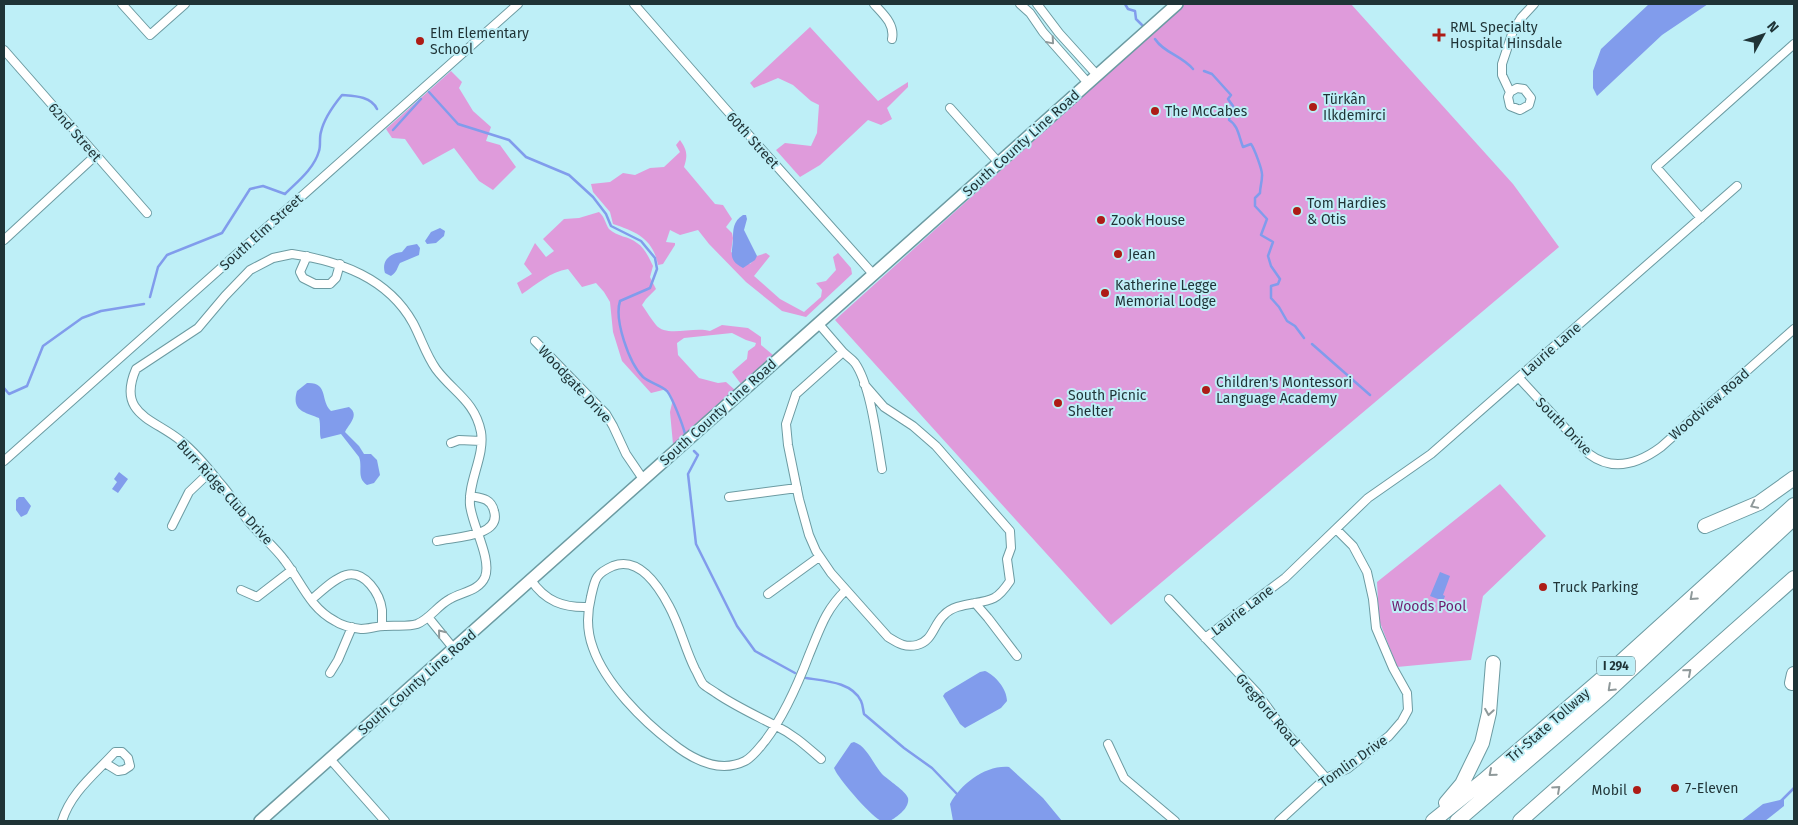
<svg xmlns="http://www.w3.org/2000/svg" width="1798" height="825" font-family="'Fira Sans',sans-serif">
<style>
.green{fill:#df9bdb}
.water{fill:#819cec}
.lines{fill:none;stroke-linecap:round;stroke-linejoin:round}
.stream{stroke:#819cec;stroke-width:2.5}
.street-casing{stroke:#6c9ba2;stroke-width:10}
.secondary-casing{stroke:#6c9ba2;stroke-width:14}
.highway-casing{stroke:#6c9ba2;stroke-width:16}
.street{stroke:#fff;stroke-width:8}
.secondary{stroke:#fff;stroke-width:11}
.highway{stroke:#fff;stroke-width:14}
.oneway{stroke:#8f999a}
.poi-dot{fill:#ad1c16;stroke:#beeff7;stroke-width:2}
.labels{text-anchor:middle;stroke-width:4;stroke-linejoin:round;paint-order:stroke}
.shield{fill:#beeff7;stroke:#4f6b70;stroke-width:1}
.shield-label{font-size:12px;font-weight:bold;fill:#1f3336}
.poi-label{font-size:14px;fill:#1f3336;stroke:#beeff7;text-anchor:start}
.street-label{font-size:14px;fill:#1f3336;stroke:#beeff7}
.park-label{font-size:14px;fill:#6f1c6e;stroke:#beeff7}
</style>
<rect width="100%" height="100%" fill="#beeff7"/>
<path class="green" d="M1185,4H1351L1513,184L1559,247L1111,625L835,320Z
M810,27L878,101L908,82V87L887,108L892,119L881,125L868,120L820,165L800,177L776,150L785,143L811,146L817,133L819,105L811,101L793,85L778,78L754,88L750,83Z
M451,71L462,82L459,88L473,111L491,127L486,141L500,145L516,167L493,190L479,181L454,148L423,165L405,139L392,138L386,129Z
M680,140C687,150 688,155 684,167L715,204L723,205L732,219L726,227L732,233L733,238L731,252L750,264L757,256L766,253L770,256L754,276L780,299L804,312L821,297L822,290L816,283L826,281L836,270L833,257L838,253L851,268L852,274L806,317L782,311L746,282L709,244L698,230L680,235L670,230L666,242L675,243V245L663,264L658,265C653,239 637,232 613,224L610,212L593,192L591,184L610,182L623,173L635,175L650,168L664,167L680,152L676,145Z
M599,212C605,217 605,223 609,229C617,237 629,236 637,243C645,248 649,258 653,266L650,277L656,289L646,299L642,305C647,312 651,319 656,325C667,338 693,326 710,331L722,325L748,328L761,337V345L773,355L741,384L732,372L747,359L748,351L755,346L756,343L746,340L732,333L684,338L677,343L678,355L699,378L718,383L726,382L735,390L673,444L670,412L673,399L667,389L651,393L622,361L613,332L610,302L604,292L596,283L582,287L568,269C550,272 537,284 522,294L517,283L532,274L524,264L535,243L546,257L554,251L543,239L564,219L579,218Z
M1500,484L1546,536L1483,596L1471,660L1397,667L1379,620L1377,582Z"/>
<path class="water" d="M1649,4H1708L1662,35L1597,96L1593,88V71L1601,49Z
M743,215H746L747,219L744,230L757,256L755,260L743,268C728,260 732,254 733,240C733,230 733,221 743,215Z
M440,228L445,231L444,236L436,243L427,244L425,241L431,232Z
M417,244L420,248L419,255L400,263C397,268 397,272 391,276L385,273C381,261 390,253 402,252L407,246Z
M307,383C329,382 320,401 331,411L349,407C360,415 349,424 345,432L359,446L364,454H371L377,460L380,475L374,483L367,485C356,478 363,467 359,457L341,434L321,439C319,434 321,425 319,418C305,412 291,411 297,391Z
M119,472L128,479L118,493L112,489L117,482L114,479Z
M19,497H24L31,506L27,514L21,517L16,510V500Z
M1440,572L1450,576L1443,595L1445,596L1443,601L1430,596Z
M985,671C995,675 1007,689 1007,701L1001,708L965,728L960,724L943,696L945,693L980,672Z
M854,742C867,746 873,764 882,774C888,780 906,791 908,798C910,808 897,817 890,821C887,821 884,822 882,821C873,819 841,781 836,772L834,768L851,743Z
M1009,767L1043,798L1062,821H953L950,804C961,784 985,765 1009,767Z
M1784,799V806L1765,821H1741L1763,804Z"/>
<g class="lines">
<path class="stream" d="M1125,4L1128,9L1135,11L1136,19L1143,26
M1155,39C1164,53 1181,55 1193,69
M1204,71L1212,74L1231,95L1228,99L1233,106L1229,120C1238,125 1239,137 1243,147L1251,144C1254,148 1263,171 1262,176C1262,182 1260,187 1260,193L1255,198V206L1267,219L1261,235L1273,242L1268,256L1271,266L1280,279L1278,284L1271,286V298L1279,307L1287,321L1295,326L1304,338
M429,92L458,124L509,140L526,157L569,175L593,197L606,214L611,226L641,241L655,258L657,269L650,288L620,301C614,320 629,363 643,377C650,383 661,385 667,391C672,397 683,425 685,434
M393,130L421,99
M150,297L158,267L167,255L222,233L250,189L263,186L285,194C297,182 314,169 319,151C321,145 319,138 321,132C324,118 333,106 342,95C354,96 371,96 377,109
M1312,344L1370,395
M4,388L9,394L27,386L43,346L82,318L101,311L144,304
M694,451L698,455L688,474L696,544L737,626L755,651L795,673
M806,678C825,681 852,682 861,701C863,705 863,710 864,714L904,748L932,768L957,794
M1781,801L1794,788"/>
<g class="street-casing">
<path id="street" d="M122,4L150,35L185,4
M634,4L723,106L873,274
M874,4C883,14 895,24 892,39
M1020,4L1030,13L1043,32L1088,83
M1037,4L1059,33L1097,75
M4,50L147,213
M1510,92L1517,88L1524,89L1531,98L1529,105L1520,110L1510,106L1508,97L1510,92L1502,75V64L1513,31L1521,18L1534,4
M950,108L999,163
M1701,218L1656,167L1794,44
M4,240L95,156
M292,254C340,261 388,278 413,323C421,338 426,355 436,369C453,392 475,401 481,432C485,456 468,481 470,505C472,525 492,559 485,577C479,591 462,592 450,599C438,605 430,619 417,624C408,627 394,625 385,626C377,626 369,629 361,629C353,628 342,626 335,621C310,608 301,582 285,561C275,547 261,536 250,523C239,510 231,495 219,482C208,468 196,453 181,441C155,419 116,415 136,369L198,328L225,296L250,270L273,258Z
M307,256L300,272L303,278L315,284H330L336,278L340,264
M818,323L843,352L796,394L786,424L788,445L799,499L809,535L816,551L831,573L888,637C898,643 905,648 917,645C933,641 933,625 944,615C956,602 980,605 994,598C1000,595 1006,587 1010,581L1007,559L1011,548L1010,531L936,446L913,426L884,407L864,384
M535,341L606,414L613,426L626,454L643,479
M843,352C847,356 852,359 855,363C871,386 877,441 882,469
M1519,378L1589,454C1613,472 1638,464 1661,447L1794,329
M451,443L459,440L481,441
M4,461L518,4
M729,497L797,488
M172,526L189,492L210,472
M437,541C454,537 502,537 494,511C491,498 481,498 470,496
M531,580C545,601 563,608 589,607
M241,590L257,597L292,570
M768,594L819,557
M1169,599L1257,693L1285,731L1326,778
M311,600C321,592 333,579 346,575C365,570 380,594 382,610C382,615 382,621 382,626
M975,603L988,618L1017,656
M428,617L454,649
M1205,638L1285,578L1368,498L1431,454L1737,186
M330,673L338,660L352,627
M1108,744L1124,778L1175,821
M330,759L385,821
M821,759C806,746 793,734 776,726C755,715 735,706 716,693C712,690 706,687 703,684C700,680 698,674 695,669C685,649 680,626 669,606C659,587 639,556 613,566C595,574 595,579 591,597C587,613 587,632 593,648C605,683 643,721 672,743C692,759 719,774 745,761C753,757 759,748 765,741C784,716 798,684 809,655C820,629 825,610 846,590
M62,821C71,792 95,774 115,752H122L128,758L130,766L124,770L118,771L105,763
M1279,821L1326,778L1347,769L1389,736L1402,721L1408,710L1407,693L1393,668L1376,628L1373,599L1367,572L1353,546L1336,529"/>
</g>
<g class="secondary-casing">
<path id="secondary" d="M260,821L1177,4"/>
</g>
<g class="highway-casing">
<path id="highway" d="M1705,526L1759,503L1794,478
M1792,683L1794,674
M1446,803L1462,784L1482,743L1489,713L1493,663
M1433,821L1483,781L1613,669L1794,505
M1457,821L1605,694L1794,518
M1520,821L1794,578"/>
</g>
<use href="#street" class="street"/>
<use href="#secondary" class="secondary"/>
<use href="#highway" class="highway"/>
</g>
<defs><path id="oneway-chevron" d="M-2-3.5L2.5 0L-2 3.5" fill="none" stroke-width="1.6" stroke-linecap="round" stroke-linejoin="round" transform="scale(1.25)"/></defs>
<g class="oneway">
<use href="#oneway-chevron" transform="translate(1051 41) rotate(49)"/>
<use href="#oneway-chevron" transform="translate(1754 505) rotate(154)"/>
<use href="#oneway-chevron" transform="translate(1693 597) rotate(138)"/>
<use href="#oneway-chevron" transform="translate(441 633) rotate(-129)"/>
<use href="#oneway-chevron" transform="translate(1688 672) rotate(-41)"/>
<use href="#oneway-chevron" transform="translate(1611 688) rotate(137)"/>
<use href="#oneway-chevron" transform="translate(1489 712) rotate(99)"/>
<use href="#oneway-chevron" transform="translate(1492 773) rotate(139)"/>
<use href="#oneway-chevron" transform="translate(1557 789) rotate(-42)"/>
</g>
<g class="poi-dot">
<path d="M1436.5 27.5h5v5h5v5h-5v5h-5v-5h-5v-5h5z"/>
<circle cx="420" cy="41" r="5"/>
<circle cx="1313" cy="107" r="5"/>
<circle cx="1155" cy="111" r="5"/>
<circle cx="1297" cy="211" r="5"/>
<circle cx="1101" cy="220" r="5"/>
<circle cx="1118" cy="254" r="5"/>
<circle cx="1105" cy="293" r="5"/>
<circle cx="1206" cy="390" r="5"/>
<circle cx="1058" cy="403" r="5"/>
<circle cx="1543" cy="587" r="5"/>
<circle cx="1675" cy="788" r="5"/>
<circle cx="1637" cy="790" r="5"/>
</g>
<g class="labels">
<rect class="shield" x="1597" y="656.5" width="38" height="19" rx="4"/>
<g class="shield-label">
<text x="1616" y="670">I 294</text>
</g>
<g class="poi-label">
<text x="1450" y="32">RML Specialty<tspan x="1450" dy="16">Hospital Hinsdale</tspan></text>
<text x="430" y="38">Elm Elementary<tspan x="430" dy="16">School</tspan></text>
<text x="1323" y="104">Türkân<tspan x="1323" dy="16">Ilkdemirci</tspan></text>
<text x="1165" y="116">The McCabes</text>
<text x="1307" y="208">Tom Hardies<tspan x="1307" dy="16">&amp; Otis</tspan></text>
<text x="1111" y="225">Zook House</text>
<text x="1128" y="259">Jean</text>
<text x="1115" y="290">Katherine Legge<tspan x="1115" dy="16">Memorial Lodge</tspan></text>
<text x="1216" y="387">Children's Montessori<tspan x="1216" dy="16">Language Academy</tspan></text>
<text x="1068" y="400">South Picnic<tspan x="1068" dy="16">Shelter</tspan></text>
<text x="1553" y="592">Truck Parking</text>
<text x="1685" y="793">7-Eleven</text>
<text x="1627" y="795" text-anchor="end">Mobil</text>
</g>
<g class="street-label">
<text transform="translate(75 132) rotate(49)" y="5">62nd Street</text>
<text transform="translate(753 140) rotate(48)" y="5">60th Street</text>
<text transform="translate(1021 143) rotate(-42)" y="5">South County Line Road</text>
<text transform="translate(261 232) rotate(-42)" y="5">South Elm Street</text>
<text transform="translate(1551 349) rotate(-41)" y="5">Laurie Lane</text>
<text transform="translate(575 384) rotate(47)" y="5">Woodgate Drive</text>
<text transform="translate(1709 404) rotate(-41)" y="5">Woodview Road</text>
<text transform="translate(718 412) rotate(-42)" y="5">South County Line Road</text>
<text transform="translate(1564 426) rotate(46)" y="5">South Drive</text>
<text transform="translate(225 492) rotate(48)" y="5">Burr Ridge Club Drive</text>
<text transform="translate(1242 610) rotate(-37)" y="5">Laurie Lane</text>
<text transform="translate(417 682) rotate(-41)" y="5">South County Line Road</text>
<text transform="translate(1268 710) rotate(50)" y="5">Gregford Road</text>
<text transform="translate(1548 725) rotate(-41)" y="5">Tri-State Tollway</text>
<text transform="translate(1353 761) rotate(-35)" y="5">Tomlin Drive</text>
</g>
<g class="park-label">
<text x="1429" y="611">Woods Pool</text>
</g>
</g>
<rect width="1798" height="825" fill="none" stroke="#1f3336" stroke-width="10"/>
<g transform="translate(1763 35) rotate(50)" stroke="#beeff7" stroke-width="4" paint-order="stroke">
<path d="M0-4L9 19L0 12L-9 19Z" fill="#1f3336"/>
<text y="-8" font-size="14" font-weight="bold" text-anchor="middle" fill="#1f3336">N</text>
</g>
</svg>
